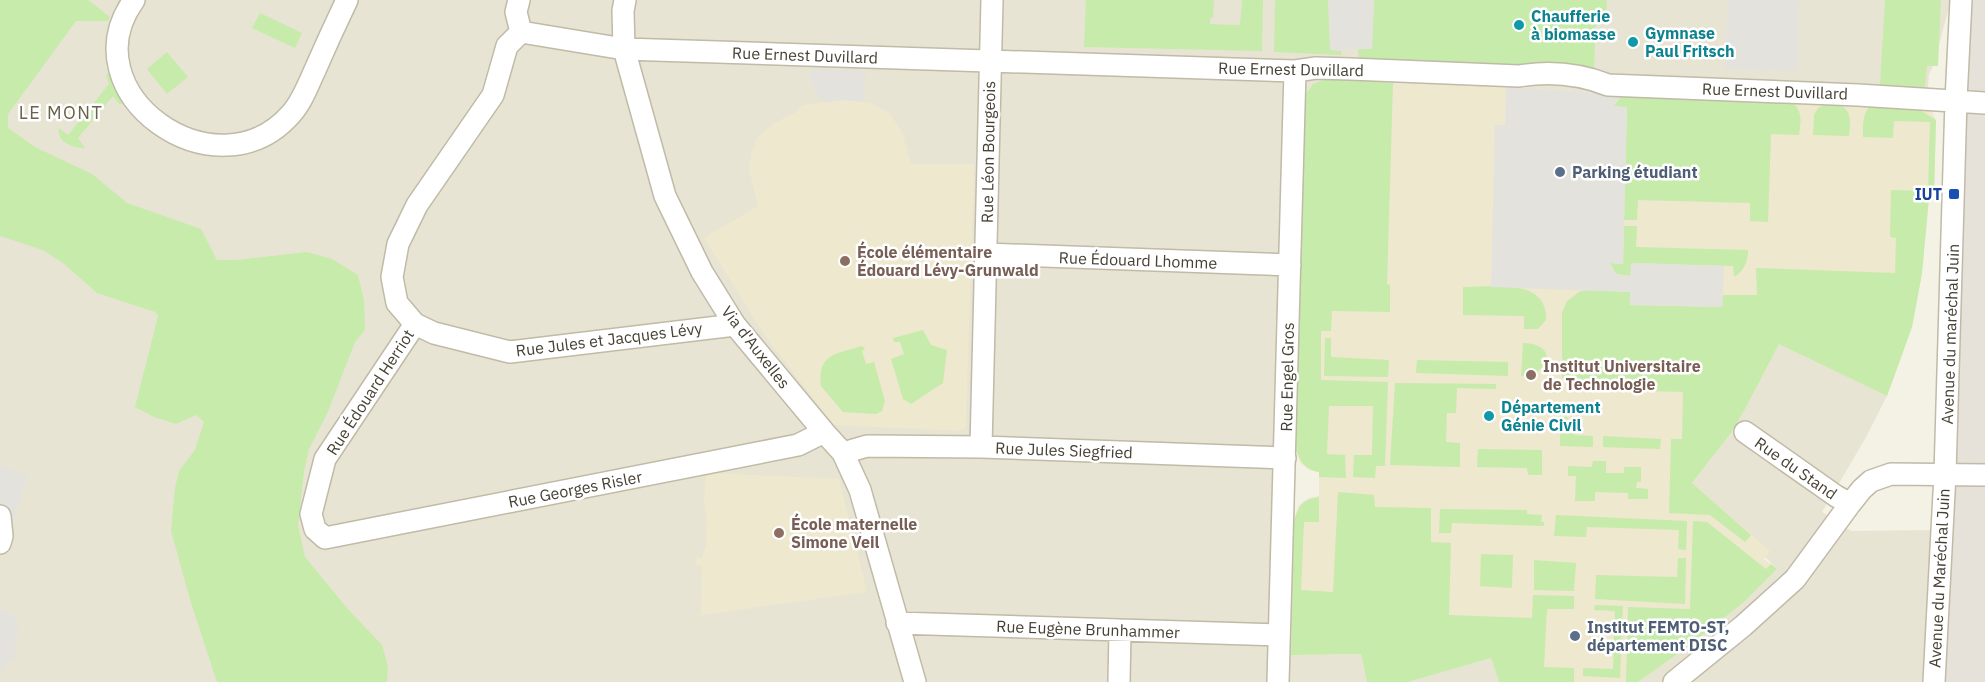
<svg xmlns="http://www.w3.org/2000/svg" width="1985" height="682" font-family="'IBM Plex Sans',sans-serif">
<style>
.residential{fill:#e8e4d3}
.industrial{fill:#e6e2da}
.education{fill:#eee8ce}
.green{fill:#c6ebab}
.parking{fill:#e4e2dd}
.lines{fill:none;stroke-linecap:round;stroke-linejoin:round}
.minor-casing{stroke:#c0baa7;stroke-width:24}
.minor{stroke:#fff;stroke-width:21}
.culture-dot{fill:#0f9aa8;stroke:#fff;stroke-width:2}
.service-dot{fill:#5c6f8a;stroke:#fff;stroke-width:2}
.transit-dot{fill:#1a4fb4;stroke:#fff;stroke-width:2}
.education-dot{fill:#8d6e63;stroke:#fff;stroke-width:2}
.labels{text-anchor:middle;stroke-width:5;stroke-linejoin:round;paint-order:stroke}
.culture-label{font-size:16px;font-weight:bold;fill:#0d838f;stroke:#fff;text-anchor:start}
.street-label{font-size:16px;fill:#464134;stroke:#fff}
.service-label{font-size:16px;font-weight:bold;fill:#4e5e75;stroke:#fff;text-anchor:start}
.transit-label{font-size:16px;font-weight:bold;fill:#164399;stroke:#fff;text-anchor:end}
.education-label{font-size:16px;font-weight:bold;fill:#785e54;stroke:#fff;text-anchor:start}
.neighbourhood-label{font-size:18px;letter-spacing:1.5px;fill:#6a614b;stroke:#fff}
</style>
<rect width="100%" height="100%" fill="#f4f1e5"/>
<path class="residential" d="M0,0H1951L1934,63L1929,75L1927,100L1627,95L1506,86L1393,83L1330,77L1313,84L1305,95L1291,655L1361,654L1367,682H0Z
M1779,343L1887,396L1865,439L1822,512L1851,531L1936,530L1934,682H1638L1690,645L1744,602L1777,569L1692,483L1731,433L1745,409Z
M1491,658L1499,682H1408Z"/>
<path class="industrial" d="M1965,0H1985V682H1936Z"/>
<path class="education" d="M1330,77L1393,83L1506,86L1627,95L1927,100L1936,120L1934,195L1929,198L1922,273L1912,327L1887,396L1779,344L1745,409L1731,433L1692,483L1770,551L1764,559L1777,569L1744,602L1690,645L1638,682H1499L1491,658L1408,682H1367L1361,654L1291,655L1294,520L1299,505L1309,498L1319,496V472L1309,470L1300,462L1296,450L1305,95L1313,84Z
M845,100L870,103L889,113L902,132L911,164H974L966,421V427L960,431L834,425L766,337L704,238L758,206L749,169L751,155L757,138L773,124L796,112L803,105Z
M706,473L839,479L867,592L701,615L702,565H696L697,558H702L706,546L707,519L704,501Z"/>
<path class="green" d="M0,0H88L110,17L108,21H76L8,114V128L35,147L92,174L127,203L201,229L217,260H237L307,252L332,259L358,275L364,300L365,330L355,342L327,414L309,449L304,472L298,525L305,557L346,607L382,645L388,666L387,682H217L191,603L171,531L175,488L179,471L195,450L204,422L196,415L176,424L154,417L135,407L158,316L155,312L97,293L63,263L43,250L0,236Z
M1086,0H1214L1213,18H1210V24L1240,25L1242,0H1263L1262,51L1084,47Z
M1275,0H1328L1330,50L1341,51V55L1274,52Z
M1374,0H1607L1606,20L1596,19L1594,68L1359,60L1358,49L1372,48Z
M1885,0H1941L1938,66H1927L1925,87L1880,85Z
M260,13L302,33L295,48L252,28Z
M167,52L188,77L167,94L147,69Z
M110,72L123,104H119L113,96L78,138L85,148C73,148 56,142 59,128L68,135L109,84L106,75Z
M1330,77L1393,83L1387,284L1390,285V312L1332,311L1331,331H1321V380L1388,382L1385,466H1376L1375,478L1353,477L1354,455H1372L1373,406H1329L1327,454L1345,455L1346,478L1319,477V472C1305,469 1301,463 1296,450L1305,95L1313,84Z
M1621,96L1791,101C1803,111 1801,121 1799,135L1771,134L1768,222L1750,221V203L1638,200L1637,220H1624L1627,108L1614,106Z
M1831,102C1852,107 1851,117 1849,136L1813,135L1814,115L1818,108Z
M1871,105H1918V109L1936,120L1934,195L1929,198L1922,273L1912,327L1887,396L1779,344L1745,409L1731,433L1692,483L1751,535L1745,542L1710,515L1669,513L1671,439H1682L1683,392L1576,389V379L1562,378V313L1567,301L1579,292L1587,290L1630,292L1631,305L1722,307L1723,295H1757L1756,268L1895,273L1896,238L1890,237L1891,190L1928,191L1930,122L1894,121L1893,138L1863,137C1863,125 1862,114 1871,105Z
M1624,226H1637L1636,247L1748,250C1748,262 1744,271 1734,277L1733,266L1631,263V276L1616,274L1610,263L1623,264Z
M1463,287C1491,287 1548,277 1546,320L1538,329H1524V316L1463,315Z
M923,330L931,345L947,350L943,383L911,404L903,399L891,359L904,354L900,342H894L893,338Z
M1325,338H1331V357L1389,360L1388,377L1324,376Z
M1523,343C1560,344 1549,375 1521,376Z
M862,346L865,349L862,351L866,364L874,362L885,401L882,411L876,414L843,412L821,386C817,353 837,354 862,346Z
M1417,360L1508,362V376L1416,373Z
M1395,383L1496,384V389L1457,388L1456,413H1447L1446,442L1460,443V467L1390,465Z
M1560,417H1567L1569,422L1576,425L1575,435L1593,436V447L1560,446Z
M1603,436L1661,439L1660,449L1603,447Z
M1478,449L1542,450V475H1528L1527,468L1477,467Z
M1593,461H1606V473H1624V467H1641V482H1637L1636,488L1648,489V499H1628V493L1595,492V501H1575L1576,476H1568V466L1592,467Z
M1338,492L1374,495L1375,507L1431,508V542L1451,543L1449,615L1532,618L1533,595L1574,596V609H1547L1544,667L1574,668V682H1587H1499L1491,658L1408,682H1367L1361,654L1291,655L1294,520C1300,504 1302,500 1319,497V522H1304L1301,590L1333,592Z
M1440,509L1527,510V514L1542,515L1541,522H1544V526L1452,523L1451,533H1439Z
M1556,515L1687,521L1686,550L1678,549L1679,530L1587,527L1586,537L1554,536Z
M1693,521L1707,522L1766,569L1771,564L1777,569L1744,602L1690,645L1638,682H1626L1628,607L1690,609Z
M1481,554L1513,555L1512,588L1480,586Z
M1678,558H1686L1685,604L1595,599L1596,575L1677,577Z
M1534,560L1576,563L1574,591L1534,590Z
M1595,605L1623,606L1620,678L1583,676V668L1613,669L1615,611L1594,610Z"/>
<path class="parking" d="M1329,0H1374L1372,49L1330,50Z
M1728,0H1799L1797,71L1725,69Z
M814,69L866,70L864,102L845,100L828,102L819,98L814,90L810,73Z
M1506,86L1627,95L1621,96L1614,106L1627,107L1623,264L1611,263V266L1616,274L1630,276L1631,263L1724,266L1722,307L1630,305V292L1491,287L1495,125H1505Z
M0,466L28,475L12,526L0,522Z
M0,610L10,612L17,620L18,632L14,646L16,653L14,661L4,662L6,669L0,671Z"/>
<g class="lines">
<g class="minor-casing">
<path id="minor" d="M134,0C67,93 216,199 291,114C302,102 308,85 315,70C325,47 336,23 347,0
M519,0L516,12L521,32
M625,0L623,11L624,49L665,196L702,272L735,325L824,432L843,453L860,490L915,682
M521,32L624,49L1295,71L1316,68L1351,69L1519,76C1549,71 1580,74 1608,85L1858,95L1985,103
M521,32L507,46L493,95L417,205L398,244L392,277L397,303L415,324L434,333L510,352L735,325
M986,254L1290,265
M415,324L325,459L311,514L315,529L325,538L798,445L824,432
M1745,432L1836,496L1850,504
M981,447L992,0
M843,453L867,446L981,447L1285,458
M0,516L2,536L0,543
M897,623L1279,635
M1119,682L1120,630
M1278,682L1295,71
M1674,682L1743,626L1795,579L1850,504L1862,489L1871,481L1891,474L1985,475
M1934,682L1945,474L1956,100L1961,0"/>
</g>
<use href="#minor" class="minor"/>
</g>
<g class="culture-dot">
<circle cx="1519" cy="25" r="6"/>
<circle cx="1633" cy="42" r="6"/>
<circle cx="1489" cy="416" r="6"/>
</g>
<g class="service-dot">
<circle cx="1560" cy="172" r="6"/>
<circle cx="1575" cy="636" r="6"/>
</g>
<rect class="transit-dot" x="1948" y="188" width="12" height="12" rx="3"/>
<g class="education-dot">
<circle cx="845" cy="261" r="6"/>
<circle cx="1531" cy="375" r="6"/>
<circle cx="779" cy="533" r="6"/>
</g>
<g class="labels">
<g class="culture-label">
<text x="1531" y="22">Chaufferie<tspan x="1531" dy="18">à biomasse</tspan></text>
<text x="1645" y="39">Gymnase<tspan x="1645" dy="18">Paul Fritsch</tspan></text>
<text x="1501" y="413">Département<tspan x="1501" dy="18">Génie Civil</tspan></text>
</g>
<g class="street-label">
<text transform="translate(805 55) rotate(2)" y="6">Rue Ernest Duvillard</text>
<text transform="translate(1291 69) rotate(1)" y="6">Rue Ernest Duvillard</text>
<text transform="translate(1775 91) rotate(2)" y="6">Rue Ernest Duvillard</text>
<text transform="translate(988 152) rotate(-89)" y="6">Rue Léon Bourgeois</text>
<text transform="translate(1138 260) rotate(2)" y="6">Rue Édouard Lhomme</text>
<text transform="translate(1950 334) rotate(-88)" y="6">Avenue du maréchal Juin</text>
<text transform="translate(609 339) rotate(-7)" y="6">Rue Jules et Jacques Lévy</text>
<text transform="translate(756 347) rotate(52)" y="6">Via d'Auxelles</text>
<text transform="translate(1287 377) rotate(-89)" y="6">Rue Engel Gros</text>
<text transform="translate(370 392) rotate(-57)" y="6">Rue Édouard Herriot</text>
<text transform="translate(1064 450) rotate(2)" y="6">Rue Jules Siegfried</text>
<text transform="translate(1796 468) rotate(35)" y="6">Rue du Stand</text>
<text transform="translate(575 489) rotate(-11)" y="6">Rue Georges Risler</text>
<text transform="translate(1939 578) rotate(-87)" y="6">Avenue du Maréchal Juin</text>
<text transform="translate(1088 629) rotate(2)" y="6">Rue Eugène Brunhammer</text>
</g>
<g class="service-label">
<text x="1572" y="178">Parking étudiant</text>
<text x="1587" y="633">Institut FEMTO-ST,<tspan x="1587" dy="18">département DISC</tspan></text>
</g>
<g class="transit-label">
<text x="1942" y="200">IUT</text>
</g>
<g class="education-label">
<text x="857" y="258">École élémentaire<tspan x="857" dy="18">Édouard Lévy-Grunwald</tspan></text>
<text x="1543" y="372">Institut Universitaire<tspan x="1543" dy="18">de Technologie</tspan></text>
<text x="791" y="530">École maternelle<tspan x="791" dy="18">Simone Veil</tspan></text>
</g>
<g class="neighbourhood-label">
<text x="61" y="119">LE MONT</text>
</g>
</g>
</svg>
